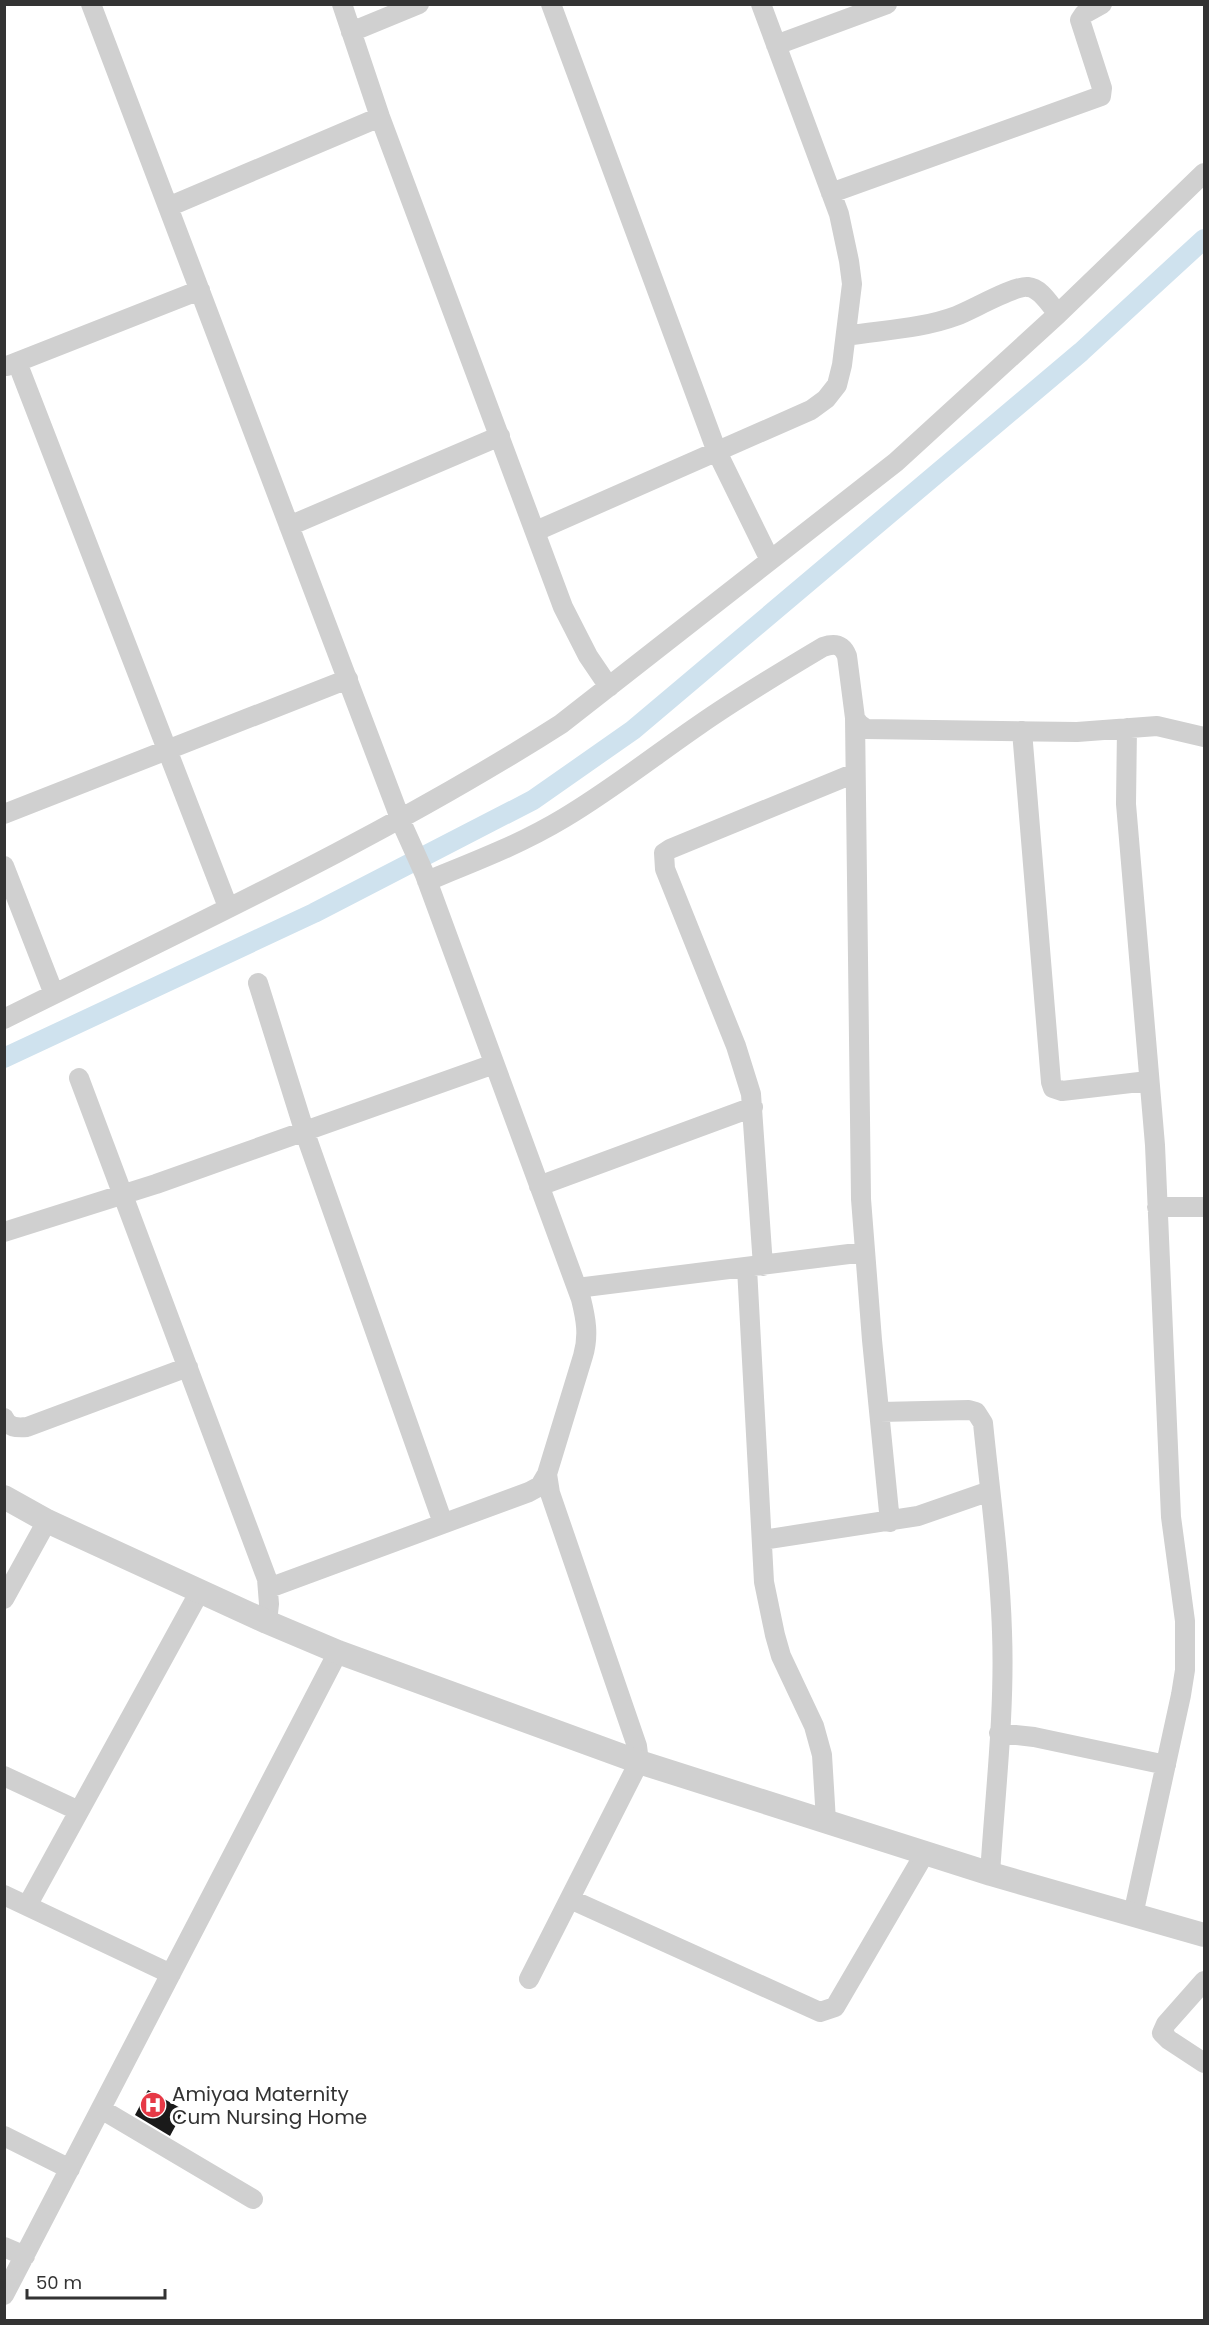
<svg xmlns="http://www.w3.org/2000/svg" width="1209" height="2325" font-family="Poppins,sans-serif">
<style>
.lines{fill:none;stroke-linecap:round;stroke-linejoin:round}
.canal{stroke:#cfe2ee;stroke-width:20}
.building{fill:#1a1a1a}
.minor{stroke:#d0d0d0;stroke-width:20}
.tertiary{stroke:#d0d0d0;stroke-width:24}
.labels{text-anchor:middle;stroke-width:6;stroke-linejoin:round;paint-order:stroke}
.poi-label{font-size:20px;fill:#333;stroke:#fff;text-anchor:start}
</style>
<rect width="100%" height="100%" fill="#fff"/>
<g class="lines">
<path class="canal" d="M4,1058L314,913L533,800L633,730L1081,352L1204,239"/>
</g>
<path class="building" d="M148,2090L184,2110L170,2136L135,2115Z"/>
<g class="lines">
<path class="minor" d="M91,4L403,826L425,875L581,1299C586,1319 589,1336 583,1356L547,1474L540,1486L529,1492L269,1588
M342,4L380,117L563,607L588,656L609,687
M551,4L717,452L770,560
M351,32L419,4
M776,45L887,4
M831,193L1101,96L1102,88L1080,20L1084,14L1102,4
M168,207L380,117
M846,336C882,330 921,329 956,316C972,310 1015,285 1028,287C1041,288 1050,305 1058,314
M17,362L228,907
M7,366L200,290
M289,526L500,436
M536,531L811,410L826,399L837,385L842,365L852,284L849,261L839,214L761,4
M855,718L861,1199L872,1340L890,1522
M1127,728L1126,804L1155,1145L1171,1517L1185,1621V1670L1181,1695L1133,1915
M1022,731L1051,1082L1053,1088L1062,1091L1148,1081
M4,814L348,679
M4,866L54,994
M427,881C474,862 521,844 564,818C611,790 654,756 699,725C739,697 781,672 823,647C835,643 842,644 847,656L855,718L859,724L866,729L1077,732L1157,726L1204,737
M258,983L305,1133L443,1523
M4,1019C191,926 386,836 561,724L896,462L1058,314L1204,173
M79,1078L267,1579L269,1604L267,1622
M539,1186L753,1107
M1157,1207H1204
M4,1232L156,1184L494,1064
M763,1266L751,1094L736,1046L665,869L664,853L670,849L855,773
M747,1268L764,1582L775,1635L781,1656L814,1726L822,1755L826,1821
M577,1288L865,1252
M880,1412L969,1410L976,1412L983,1423C990,1493 1000,1563 1002,1632C1005,1712 995,1794 990,1874
M4,1418C8,1428 18,1428 27,1427L188,1367
M762,1540L918,1516L990,1491
M4,1599L47,1521
M999,1733L1034,1737L1166,1765
M4,1776L79,1811
M4,1895L171,1974
M570,1899L820,2012L835,2007L925,1853
M27,1906L200,1591
M529,1979L639,1762L637,1746L550,1493L547,1474
M1204,1981L1166,2024L1162,2033L1169,2040L1204,2063
M101,2109L253,2199
M4,2136L70,2169
M4,2247L25,2256
M4,2295L338,1652"/>
<path class="tertiary" d="M4,1497L47,1521L267,1622L338,1652L639,1762L991,1874L1204,1935"/>
</g>
<defs>
<g id="hospital-disc" transform="scale(1.35)"><circle r="9.5" fill="#e63946" stroke="#fff"/><path d="M-5-5h3v3.5h4V-5h3V5h-3V1.5h-4V5h-3Z" fill="#fff"/></g>
</defs>
<g fill-rule="evenodd">
<use href="#hospital-disc" x="153" y="2105"/>
</g>
<g class="labels">
<g class="poi-label">
<text x="172" y="2101">Amiyaa Maternity<tspan x="172" dy="23">Cum Nursing Home</tspan></text>
</g>
</g>
<rect width="1209" height="2325" fill="none" stroke="#333333" stroke-width="12"/>
<path d="M27 2289v9h138v-9" fill="none" stroke="#333333" stroke-width="3"/>
<text x="36" y="2289" font-size="18" fill="#333333" stroke="#ffffff" stroke-width="4.5" paint-order="stroke">50 m</text>
</svg>
